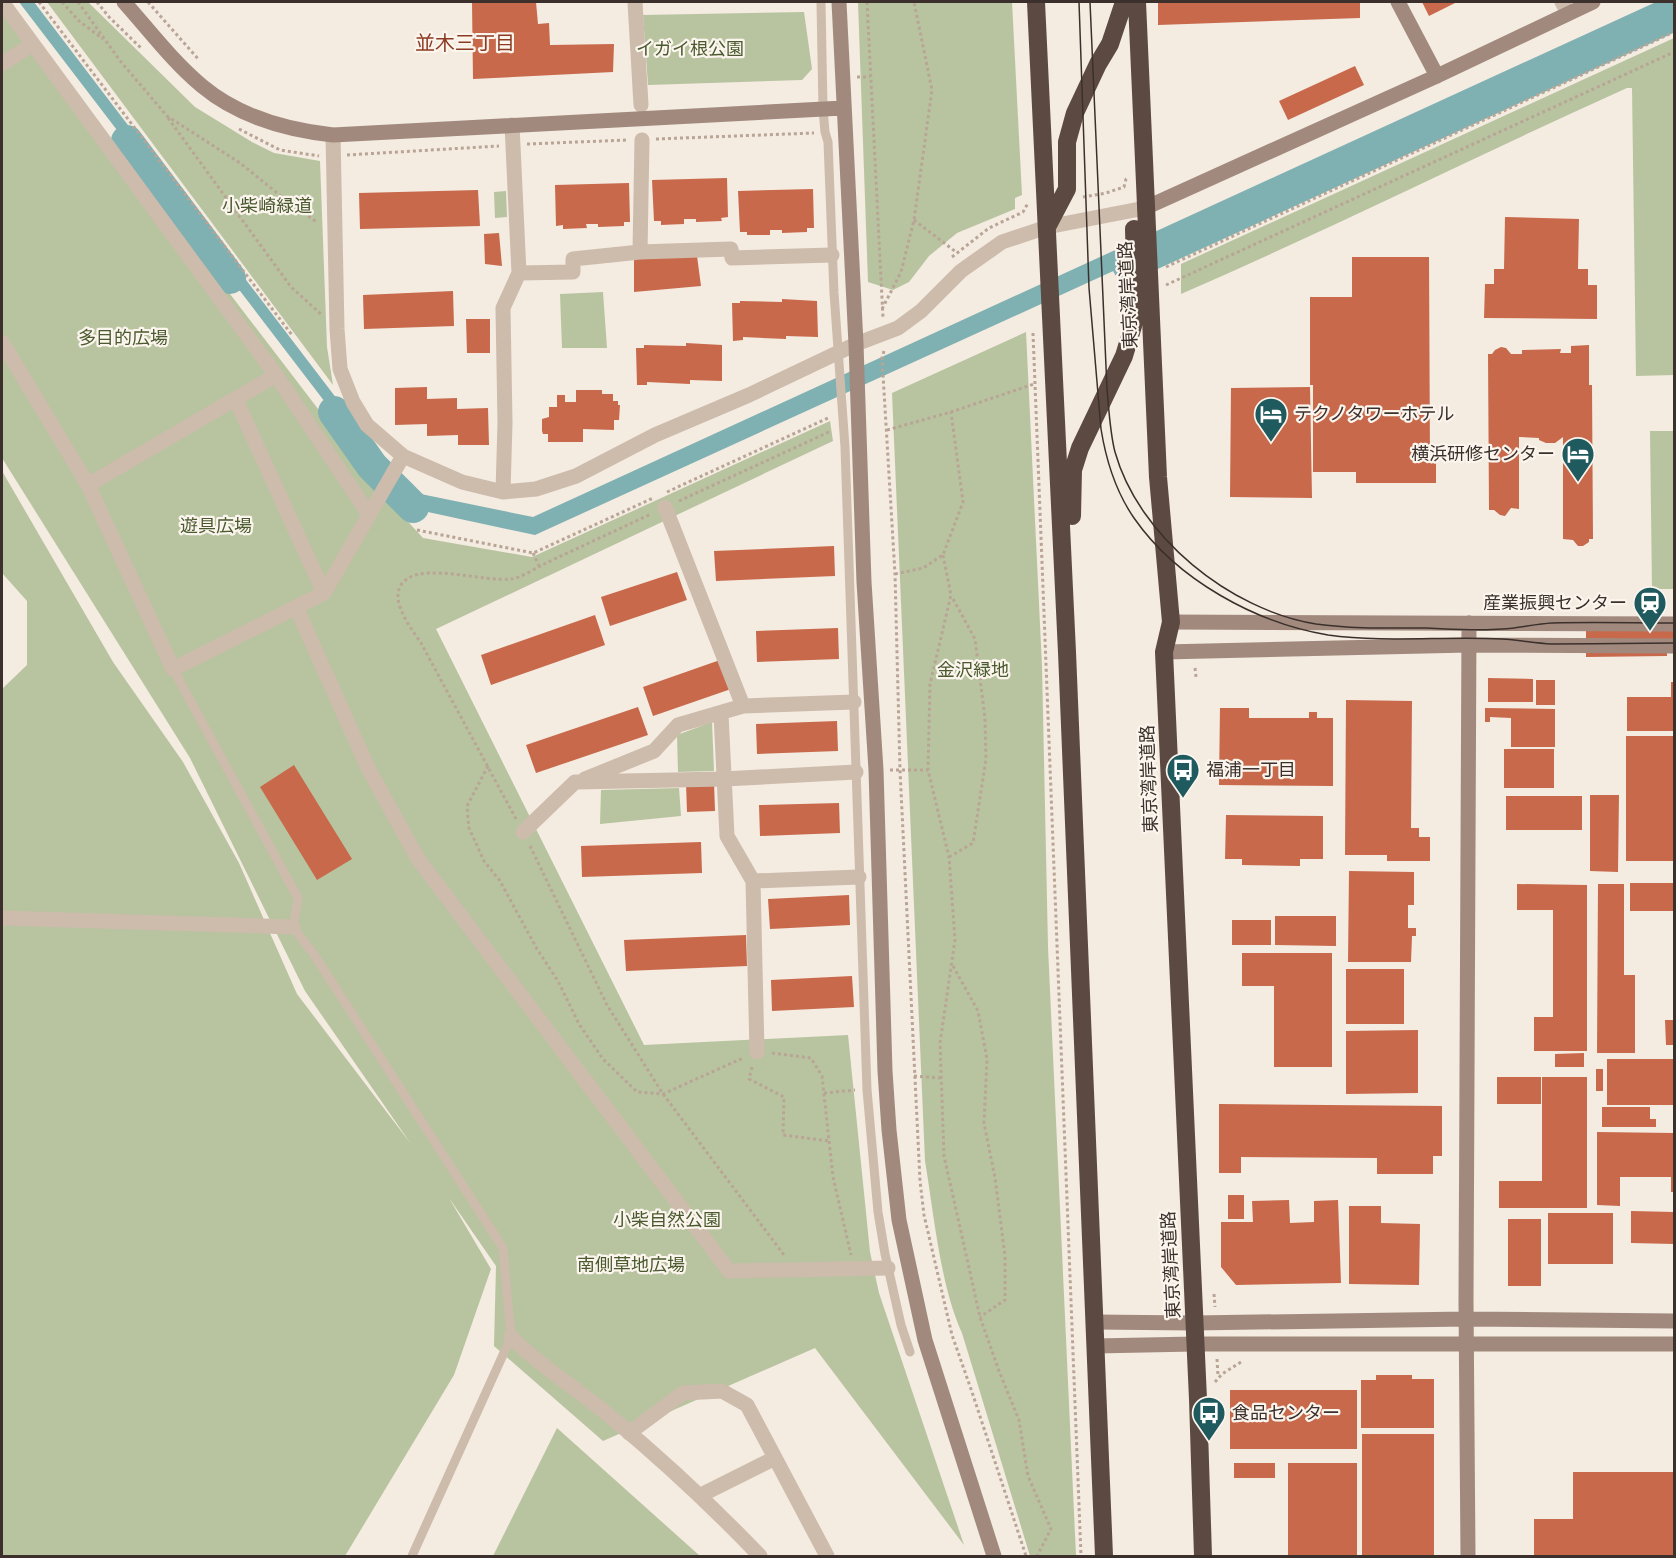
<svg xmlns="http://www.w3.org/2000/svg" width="1676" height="1558" font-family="Helvetica,'Noto Sans JP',sans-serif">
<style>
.green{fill:#b8c4a0}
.water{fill:#7fb0b2}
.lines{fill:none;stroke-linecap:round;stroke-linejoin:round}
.river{stroke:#7fb0b2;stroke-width:32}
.building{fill:#c8694b}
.path{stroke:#b9a596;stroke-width:3;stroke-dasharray:3 3;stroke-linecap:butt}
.lane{stroke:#cdbbac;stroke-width:9}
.street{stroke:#cdbbac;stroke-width:15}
.secondary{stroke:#a18a7d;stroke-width:15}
.highway{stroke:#5c4a42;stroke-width:18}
.tram{stroke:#3b302b;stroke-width:1.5}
.labels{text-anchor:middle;stroke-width:4.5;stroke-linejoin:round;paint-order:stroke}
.park-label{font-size:18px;fill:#4a5a2e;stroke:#fbf5ee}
.street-label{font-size:18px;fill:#3b302b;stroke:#fbf5ee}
.poi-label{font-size:18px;fill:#3b302b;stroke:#fbf5ee;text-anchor:start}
.neighbourhood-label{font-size:20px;fill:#8c3b22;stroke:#fbf5ee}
</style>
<rect width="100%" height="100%" fill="#f4ebe1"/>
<path class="green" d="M2,2L44,51L387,499L423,538L532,557L830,421L833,441L436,629L644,1045L848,1035L870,1252L879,1293L964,1545L815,1348L603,1441L494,1346L496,1266L449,1198L491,1269L454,1375L345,1556H2V689L27,665V601L2,573V471L113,662L183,762L239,863L297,994L411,1144L305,991L190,758L2,458Z
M47,2H88L195,107L252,142L274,153L320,161L327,347L333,385Z
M858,2H1012L1022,195L1015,198V209L957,233L929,256L909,282L893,290L868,282Z
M804,12L812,69L802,80L648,85L643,15Z
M1674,38V375L1636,376L1632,88H1627C1478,155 1331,229 1181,294V264Z
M506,191L507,217L495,218L494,192Z
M603,292L607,348H562L560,294Z
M1026,332L1042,666L1048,947L1076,1556H1030L962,1333C940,1285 934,1214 925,1161L892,393Z
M1650,431H1674V589H1652Z
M712,722L714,771L678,772L677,735Z
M679,788L681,816L600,824L601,790Z
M557,1428L700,1556H493Z"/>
<path class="water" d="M19,2H34L385,462L411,492L533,517L1656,2H1674V15L535,535L414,509L377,470Z"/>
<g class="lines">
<path class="river" d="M127,141L230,278
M1128,265L1674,15
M334,412L372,466L413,507"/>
</g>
<path class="building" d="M472,2H536L538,24L549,23L550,45L614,44L613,72L473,79Z
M1158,2H1360V18L1158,25Z
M1422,2H1457L1429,16Z
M1355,66L1364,85L1288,120L1279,101Z
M727,178L728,217L721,218L722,221L696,222V219H684V224L661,225V221H654L652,180Z
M629,183L630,222H624V226L598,227V224H586L587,228L563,229V225L556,226L555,185Z
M813,189L814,228H807V232L782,233V230H770V235H747V232H740L738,191Z
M478,190L480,226L360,229L359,193Z
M1505,217L1579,219L1578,269H1588V285H1597V319L1484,318L1485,284H1494V269H1504Z
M499,233L502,266L485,264L484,234Z
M634,256H697L701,286L634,292Z
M1352,257H1429L1430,463H1436V483H1356V472H1313V385H1310V297H1352Z
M453,291L454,326L364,329L363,295Z
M782,299L817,301L818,337L786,336V339L743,337V340L733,341L732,303H740V301L782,302Z
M466,319H490V353H467Z
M686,343L722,345V381L690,380V384L647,382V385H637L636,348H644V345L686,346Z
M1589,345V385H1592L1593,539H1589V542L1583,546H1578L1573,540L1563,539V437L1555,443H1546L1539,440V438L1519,437V509L1511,508L1505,516L1500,515L1494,510H1489L1488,354H1492L1495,350L1501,347L1506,348L1511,354H1522V350L1561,349L1560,353H1571V346Z
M427,387V399L457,398V409L488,408L489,445H458V435L427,436V424L395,425V388Z
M1310,387L1312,498L1230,497L1231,388Z
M576,390H602V394H613V401H618V405H620L619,420H614V430L583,429V442H548V434H543L542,431V419L549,417V407H557V395H565V402H576Z
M834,546L835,576L716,581L714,551Z
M677,572L687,600L610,626L601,597Z
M595,615L605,645L491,685L481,655Z
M1674,624V649H1667V656L1586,657V625Z
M838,628L839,659L757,662L756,631Z
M720,660L731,689L653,716L643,687Z
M1488,678L1533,679V702H1488Z
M1536,680H1555V705H1536Z
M1671,682H1674V731H1627V697H1671Z
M1346,700L1412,701L1411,828H1419V837H1430V861H1387V855H1345Z
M638,707L648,735L536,773L526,745Z
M1220,708H1249V718H1309V712H1317V718H1333V786L1219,785Z
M1485,708L1555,709V747H1511V718L1490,717V722H1485Z
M837,721L838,751L757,754L756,724Z
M1626,736H1674V861H1626Z
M1504,749H1554V788H1504Z
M294,765L352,859L317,880L260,787Z
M714,782L715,811L687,812L686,783Z
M1590,795H1619L1618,872L1590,871Z
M1506,796H1582V830H1506Z
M839,803L840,833L760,836L759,805Z
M1226,815L1323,816V859H1300V866L1242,865V859H1225Z
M701,842L702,873L582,877L581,846Z
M1349,871L1414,872V905H1408V928H1416V936H1412L1411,962H1348Z
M1630,883H1674V911H1630Z
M1517,884L1587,885V1051H1534V1017H1553V910H1517Z
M1598,884H1624V975H1635V1053H1597Z
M849,895L850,925L770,929L768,899Z
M1275,916H1336V946L1275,945Z
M1232,920H1271V945H1232Z
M746,935L747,966L626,971L624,940Z
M1242,953H1332V1067H1274V986H1242Z
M1346,969H1404V1024H1346Z
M852,976L854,1007L772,1011L771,980Z
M1665,1020H1674V1045H1666Z
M1418,1030V1093L1346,1094V1031Z
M1584,1053V1067H1555V1054Z
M1607,1059H1674V1105H1607Z
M1596,1069H1603V1091H1596Z
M1497,1077H1541V1104H1497Z
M1542,1077H1587V1208H1499V1181H1542Z
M1219,1104L1442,1106V1156H1433V1174H1377V1158L1241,1157V1173H1219Z
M1602,1107H1650V1119H1656V1127H1602Z
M1597,1132L1674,1133V1192H1671V1177H1620V1206L1597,1205Z
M1228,1195H1244V1219H1228Z
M1289,1200L1290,1223L1314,1222V1201L1338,1200L1341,1283L1236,1285L1221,1267V1222H1253L1252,1201Z
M1349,1206H1381V1223L1420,1224L1419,1285L1349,1284Z
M1631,1211L1674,1212V1244L1631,1243Z
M1548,1213H1613V1264H1548Z
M1508,1219H1541V1286H1508Z
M1376,1375H1412V1379H1434V1428H1361V1380H1376Z
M1230,1390H1357V1449H1230Z
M1362,1434H1434V1556H1362Z
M1234,1463H1275V1478H1234Z
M1288,1463H1357V1556H1288Z
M1573,1472H1674V1556H1534V1519H1573Z"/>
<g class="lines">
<path class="path" d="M39,2L292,335
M62,2L79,21L103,39
M78,2L121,62L167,116L240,163L291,204L318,223
M97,2L109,17L142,49
M148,2L199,60
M867,2L883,318
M857,77H870
M168,118L291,287L322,315
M239,129L280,150L319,156
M656,139L814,133
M527,144L628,140
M347,155L499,146
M1083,197L1106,193L1124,187L1126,179L1128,178
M914,220L956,252
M952,257L989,228L1023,212L1028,203
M1166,267L1674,32
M1166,285L1674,52
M882,309L901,272L914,220L932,90L914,2
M1033,333L1081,1556
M884,351L882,358L895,574L900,770L920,1181L924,1215L952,1335L972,1392L1026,1556
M887,430L951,412L1034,384
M667,492L830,417
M679,501L831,431
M417,530L533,553L653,498
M533,553L539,566
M943,555L951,595L930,684L928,770L949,857L955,940L940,1043L944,1156L980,1317L999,1371L1019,1420L1028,1476L1051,1529L1037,1556
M895,574L923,568L943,555L963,502L951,412
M1195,668L1196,677
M488,766L467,806L469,828L484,861L500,881L537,949L558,981L579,1024L603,1059L637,1092L663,1094L743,1058
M890,770H928
M516,819L421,643C411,628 384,595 407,579C428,564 485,582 511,579C521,578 534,569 544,564C580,547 615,531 651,514
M530,846L607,1005L663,1094L784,1255
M949,857L973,843L986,759L985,718L975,639L952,597
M953,966L978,1011L987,1059L984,1123L995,1178L1005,1256V1300L980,1317
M772,1053L811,1058L822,1076L833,1177L851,1255
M752,1067L749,1079L784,1097L783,1135L829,1141
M914,1076L941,1078
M824,1093L855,1090
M1214,1294L1215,1307
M1217,1359L1218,1376
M1215,1382L1222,1374L1241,1362"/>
<path class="lane" d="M821,2L823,109L825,132L828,142L834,293L845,447L867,1090L878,1212L885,1254L901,1325L910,1352
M173,669L298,898L293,927L315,956L503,1248L511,1337L412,1556"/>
<path class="street" d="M2,2L276,375L368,513
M635,2L641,105
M1562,2L1568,13
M2,64L33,44
M333,135L337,329L340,369L353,402L367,425L403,456L462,482L503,492L536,489L576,476L655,435L749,395L856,344L898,328L921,311L961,271L1002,242L1047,227L1145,208
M642,140L640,252L731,249L732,258L832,255
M519,273L573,272V259L640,252
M2,342L88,485L173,669L324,593L403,456
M236,400L324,593
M88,485L276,375
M503,492L505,423L503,308L519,273L512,125
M665,507L743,706
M296,607L368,768L418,859L729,1271L888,1268
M721,714L727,836L753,881L757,1052
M585,779L654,751L678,725L743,706L854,702
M523,832L575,782L724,779L856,772
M753,881L859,877
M2,918L293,927
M511,1337C542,1368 579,1390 612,1418C665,1462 713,1507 760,1556
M629,1433L683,1393L722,1391L747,1405L827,1556
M701,1495L775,1458"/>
<path class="secondary" d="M124,2C149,30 173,62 202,86C238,116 287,130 333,135L843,108
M839,2L856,344L864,582L876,770L885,1071L889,1130L899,1220L925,1340L994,1556
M1398,2L1437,76
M1145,208L1437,76L1593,2
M1171,622L1674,624
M1164,652L1469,645L1674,646
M1094,1322L1194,1323L1466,1319L1674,1321
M1095,1346L1195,1344H1674
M1468,1556L1466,1301L1469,623"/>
<path class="highway" d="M1036,2L1067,652L1104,1556
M1137,2L1158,477L1171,622L1164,652L1198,1399L1203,1556
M1047,227L1067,189V142L1075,113L1098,64L1110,44L1124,2
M1072,516L1073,470L1080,448L1124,356L1133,326L1136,307L1134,229"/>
<path class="tram" d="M1079,2L1089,288L1101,429C1106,460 1116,492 1134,518C1177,580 1256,623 1328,635C1385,643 1444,636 1502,639C1518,640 1535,643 1551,644C1592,644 1634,643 1674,643
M1090,2L1107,389C1109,410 1110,433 1115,452C1139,537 1230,610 1316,624C1352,629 1389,628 1425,628C1451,629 1477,631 1502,629C1519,628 1535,624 1552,623C1593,622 1634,623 1674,623"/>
</g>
<defs>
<g id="hotel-pin" transform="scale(1.725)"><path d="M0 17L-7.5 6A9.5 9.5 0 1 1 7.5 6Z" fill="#1f5a5e" stroke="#fbf5ee"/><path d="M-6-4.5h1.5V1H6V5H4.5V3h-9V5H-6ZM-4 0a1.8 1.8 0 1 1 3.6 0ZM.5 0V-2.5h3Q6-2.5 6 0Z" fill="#fff"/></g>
<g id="station-pin" transform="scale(1.725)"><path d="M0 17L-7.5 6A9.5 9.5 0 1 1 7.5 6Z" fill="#1f5a5e" stroke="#fbf5ee"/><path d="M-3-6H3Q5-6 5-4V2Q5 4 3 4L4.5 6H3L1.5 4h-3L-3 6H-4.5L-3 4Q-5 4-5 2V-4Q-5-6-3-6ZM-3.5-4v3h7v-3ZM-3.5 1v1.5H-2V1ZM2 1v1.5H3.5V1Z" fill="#fff"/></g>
<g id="bus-pin" transform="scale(1.725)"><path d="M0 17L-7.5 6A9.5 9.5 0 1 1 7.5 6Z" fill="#1f5a5e" stroke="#fbf5ee"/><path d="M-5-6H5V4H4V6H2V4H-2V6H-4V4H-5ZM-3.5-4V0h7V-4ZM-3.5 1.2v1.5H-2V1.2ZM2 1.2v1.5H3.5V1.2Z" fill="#fff"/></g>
</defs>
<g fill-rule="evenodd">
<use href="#hotel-pin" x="1271" y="414"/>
<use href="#hotel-pin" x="1578" y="454"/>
<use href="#station-pin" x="1650" y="603"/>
<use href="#bus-pin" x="1183" y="770"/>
<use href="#bus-pin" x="1209" y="1413"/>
</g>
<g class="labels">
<g class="park-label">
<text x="690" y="55">イガイ根公園</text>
<text x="267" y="212">小柴崎緑道</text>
<text x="123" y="344">多目的広場</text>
<text x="216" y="532">遊具広場</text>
<text x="973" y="676">金沢緑地</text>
<text x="667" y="1226">小柴自然公園</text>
<text x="631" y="1271">南側草地広場</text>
</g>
<g class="street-label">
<text transform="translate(1128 295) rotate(-93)" y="6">東京湾岸道路</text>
<text transform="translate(1149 779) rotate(-92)" y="6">東京湾岸道路</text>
<text transform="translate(1171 1265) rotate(-93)" y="6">東京湾岸道路</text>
</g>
<g class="poi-label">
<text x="1294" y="420">テクノタワーホテル</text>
<text x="1555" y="460" text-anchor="end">横浜研修センター</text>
<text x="1627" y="609" text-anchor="end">産業振興センター</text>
<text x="1206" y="776">福浦一丁目</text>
<text x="1232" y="1419">食品センター</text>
</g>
<g class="neighbourhood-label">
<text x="465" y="50">並木三丁目</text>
</g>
</g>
<rect width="1676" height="1558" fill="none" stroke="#3b302b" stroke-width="6"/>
</svg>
